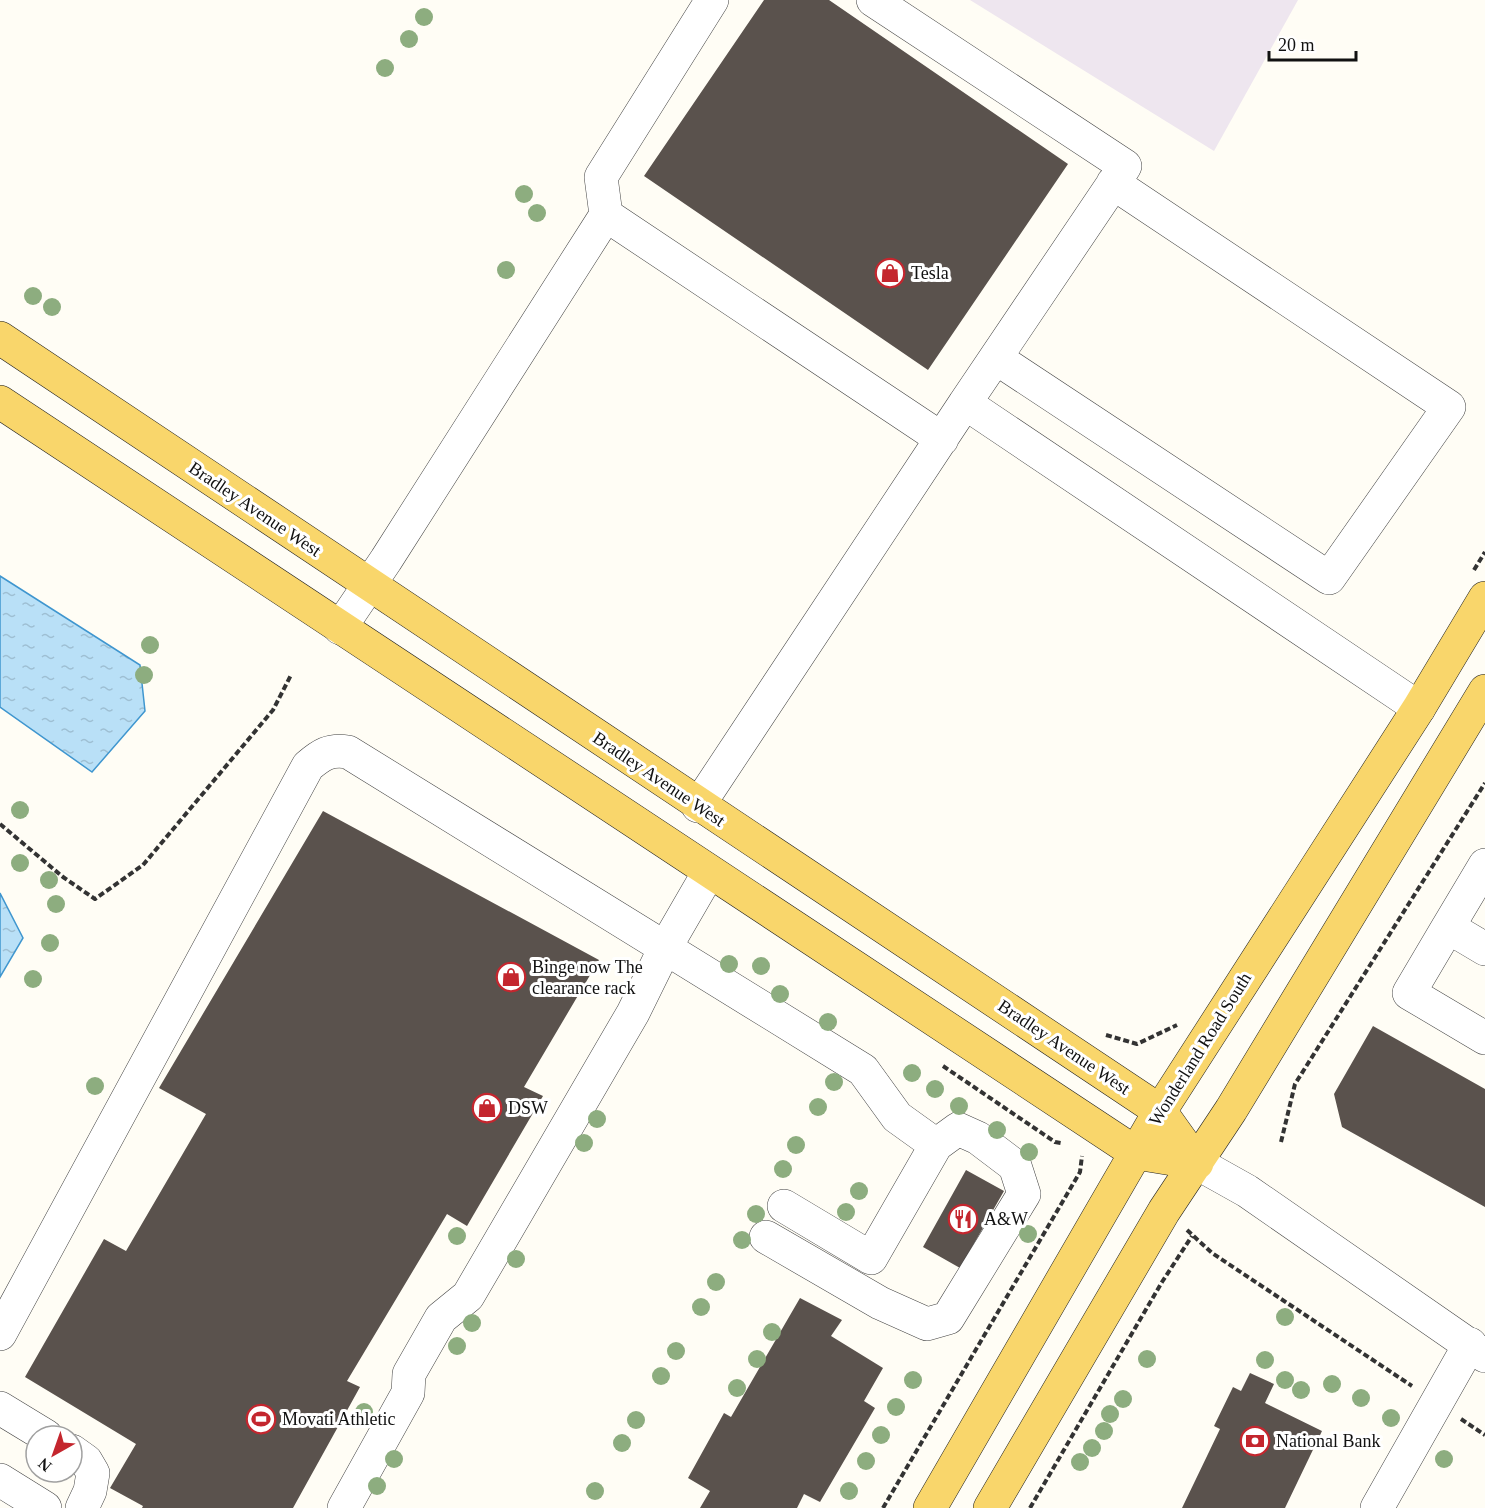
<svg xmlns="http://www.w3.org/2000/svg" width="1485" height="1508" font-family="Georgia,serif">
<style>
.industrial{fill:#eee6ef}
.water{fill:url(#water-ripples);stroke:#3f96cf;stroke-width:1.5}
.building{fill:#5a524d}
.lines{fill:none;stroke-linecap:round;stroke-linejoin:round}
.minor-casing{stroke:#444;stroke-width:34}
.major-casing{stroke:#222;stroke-width:34}
.path{stroke:#333;stroke-width:4;stroke-dasharray:6 3;stroke-linecap:butt}
.minor{stroke:#fff;stroke-width:33}
.major{stroke:#f9d66b;stroke-width:33}
.tree{fill:#8dad7f}
.labels{text-anchor:middle;stroke-width:6;stroke-linejoin:round;paint-order:stroke}
.poi-label{font-size:18px;fill:#111;stroke:#fff;text-anchor:start}
.street-label{font-size:18px;fill:#111;stroke:#fff}
</style>
<defs>
<pattern id="water-ripples" width="26" height="14" patternUnits="userSpaceOnUse" patternTransform="scale(1.5)"><rect width="26" height="14" fill="#b9e0f7"/><path d="M2 4q2-2 4 0t4 0M15 11q2-2 4 0t4 0" fill="none" stroke="#9ebfd3"/></pattern>
</defs>
<rect width="100%" height="100%" fill="#fffdf5"/>
<path class="industrial" d="M970,0H1298L1214,151Z"/>
<path class="water" d="M0,576L140,665L145,711L92,772L0,707Z
M0,893L23,938L0,977Z"/>
<path class="building" d="M764,0H829L1068,164L928,370L644,176Z
M323,811L599,960L524,1087L543,1096L467,1226L447,1214L347,1381L360,1387L293,1508H142L143,1506L110,1488L136,1444L25,1377L104,1239L126,1251L206,1114L159,1088Z
M1373,1026L1485,1089V1207L1342,1127L1334,1094Z
M966,1170L1004,1191L960,1268L923,1247Z
M800,1298L842,1320L831,1336L883,1368L864,1401L875,1408L820,1502L804,1494L797,1508H700L710,1491L688,1478L724,1413L731,1417Z
M1250,1373L1274,1384L1265,1403L1322,1431L1285,1508H1182L1220,1429L1214,1426L1233,1387L1241,1391Z"/>
<g class="lines">
<g class="minor-casing">
<path id="minor" d="M873,0L1125,166L965,403
M606,215L601,177L712,0
M996,358L1329,578L1449,407L1113,183
M340,628L386,560L606,215L942,439
M698,806L965,403L1419,708
M1448,927L1485,865
M1485,949L1448,927L1409,993L1485,1038
M1197,1163L1247,1191L1485,1356
M766,1237L880,1303L927,1324L948,1318L1024,1194L1015,1166L978,1138L958,1129L936,1145
M0,1334L308,766C321,755 329,749 348,752L863,1070L897,1117L936,1145L871,1258L784,1206
M0,1408L46,1436
M72,1451L86,1461L93,1473L90,1491L82,1508
M0,1480L45,1508
M344,1508L408,1393L409,1374L441,1318L468,1296L633,1013L665,948L709,872
M1377,1508L1470,1344"/>
</g>
<g class="major-casing">
<path id="major" d="M0,338L1160,1111L1197,1163
M0,402L1136,1153L1197,1163
M930,1508L1160,1111L1419,708L1485,598
M990,1508L1164,1211L1231,1110L1485,691"/>
</g>
<path class="path" d="M1474,570L1485,552
M0,824L63,877L95,899L143,865L273,710L291,675
M1106,1035L1137,1044L1177,1025
M943,1066L1055,1142L1061,1143
M1281,1142L1295,1084L1485,783
M1187,1230L1212,1253L1412,1386
M1461,1419L1485,1435
M883,1508L1080,1172L1082,1156
M1030,1508L1162,1282L1192,1236"/>
<use href="#minor" class="minor"/>
<use href="#major" class="major"/>
</g>
<g class="tree">
<circle cx="424" cy="17" r="9"/>
<circle cx="409" cy="39" r="9"/>
<circle cx="385" cy="68" r="9"/>
<circle cx="524" cy="194" r="9"/>
<circle cx="537" cy="213" r="9"/>
<circle cx="506" cy="270" r="9"/>
<circle cx="33" cy="296" r="9"/>
<circle cx="52" cy="307" r="9"/>
<circle cx="150" cy="645" r="9"/>
<circle cx="144" cy="675" r="9"/>
<circle cx="20" cy="810" r="9"/>
<circle cx="20" cy="863" r="9"/>
<circle cx="49" cy="880" r="9"/>
<circle cx="56" cy="904" r="9"/>
<circle cx="50" cy="943" r="9"/>
<circle cx="729" cy="964" r="9"/>
<circle cx="761" cy="966" r="9"/>
<circle cx="33" cy="979" r="9"/>
<circle cx="780" cy="994" r="9"/>
<circle cx="828" cy="1022" r="9"/>
<circle cx="912" cy="1073" r="9"/>
<circle cx="834" cy="1082" r="9"/>
<circle cx="95" cy="1086" r="9"/>
<circle cx="935" cy="1089" r="9"/>
<circle cx="959" cy="1106" r="9"/>
<circle cx="818" cy="1107" r="9"/>
<circle cx="597" cy="1119" r="9"/>
<circle cx="997" cy="1130" r="9"/>
<circle cx="584" cy="1143" r="9"/>
<circle cx="796" cy="1145" r="9"/>
<circle cx="1029" cy="1152" r="9"/>
<circle cx="783" cy="1169" r="9"/>
<circle cx="859" cy="1191" r="9"/>
<circle cx="846" cy="1212" r="9"/>
<circle cx="756" cy="1214" r="9"/>
<circle cx="1028" cy="1234" r="9"/>
<circle cx="457" cy="1236" r="9"/>
<circle cx="742" cy="1240" r="9"/>
<circle cx="516" cy="1259" r="9"/>
<circle cx="716" cy="1282" r="9"/>
<circle cx="701" cy="1307" r="9"/>
<circle cx="1285" cy="1317" r="9"/>
<circle cx="472" cy="1323" r="9"/>
<circle cx="772" cy="1332" r="9"/>
<circle cx="457" cy="1346" r="9"/>
<circle cx="676" cy="1351" r="9"/>
<circle cx="757" cy="1359" r="9"/>
<circle cx="1147" cy="1359" r="9"/>
<circle cx="1265" cy="1360" r="9"/>
<circle cx="661" cy="1376" r="9"/>
<circle cx="913" cy="1380" r="9"/>
<circle cx="1285" cy="1380" r="9"/>
<circle cx="1332" cy="1384" r="9"/>
<circle cx="737" cy="1388" r="9"/>
<circle cx="1301" cy="1390" r="9"/>
<circle cx="1361" cy="1398" r="9"/>
<circle cx="1123" cy="1399" r="9"/>
<circle cx="896" cy="1407" r="9"/>
<circle cx="364" cy="1412" r="9"/>
<circle cx="1110" cy="1414" r="9"/>
<circle cx="1391" cy="1418" r="9"/>
<circle cx="636" cy="1420" r="9"/>
<circle cx="1104" cy="1431" r="9"/>
<circle cx="881" cy="1435" r="9"/>
<circle cx="622" cy="1443" r="9"/>
<circle cx="1092" cy="1448" r="9"/>
<circle cx="394" cy="1459" r="9"/>
<circle cx="1444" cy="1459" r="9"/>
<circle cx="866" cy="1461" r="9"/>
<circle cx="1080" cy="1462" r="9"/>
<circle cx="377" cy="1486" r="9"/>
<circle cx="595" cy="1491" r="9"/>
<circle cx="849" cy="1491" r="9"/>
</g>
<defs>
<g id="shop-ring" transform="scale(1.5)"><circle r="9.5" fill="#fff" stroke="#c4262e" stroke-width="1.5"/><path d="M-5-2.5h2.3a2.7 3.5 0 0 1 5.4 0H5L5.5 6h-11ZM-1.5-2.5h3a1.5 2.3 0 0 0-3 0Z" fill="#c4262e"/></g>
<g id="restaurant-ring" transform="scale(1.5)"><circle r="9.5" fill="#fff" stroke="#c4262e" stroke-width="1.5"/><path d="M-5-6h1v4h1v-4h1v4h1v-4h1v5L-1.5 .5V6h-2V.5L-5-1ZM5-6V6H3V1.5H1.5Q1.5-4 5-6Z" fill="#c4262e"/></g>
<g id="stadium-ring" transform="scale(1.5)"><circle r="9.5" fill="#fff" stroke="#c4262e" stroke-width="1.5"/><path d="M0-5a6.5 5 0 1 0 0 10a6.5 5 0 1 0 0-10ZM-3.5-1.8h7v3.6h-7Z" fill="#c4262e"/></g>
<g id="bank-ring" transform="scale(1.5)"><circle r="9.5" fill="#fff" stroke="#c4262e" stroke-width="1.5"/><path d="M-6-4H6V4H-6ZM0-2.3a2.3 2.3 0 1 0 0 4.6a2.3 2.3 0 1 0 0-4.6Z" fill="#c4262e"/></g>
</defs>
<g fill-rule="evenodd">
<use href="#shop-ring" x="890" y="273"/>
<use href="#shop-ring" x="511" y="977"/>
<use href="#shop-ring" x="487" y="1108"/>
<use href="#restaurant-ring" x="963" y="1219"/>
<use href="#stadium-ring" x="261" y="1419"/>
<use href="#bank-ring" x="1255" y="1441"/>
</g>
<g class="labels">
<g class="poi-label">
<text x="911" y="279">Tesla</text>
<text x="532" y="973">Binge now The<tspan x="532" dy="21">clearance rack</tspan></text>
<text x="508" y="1114">DSW</text>
<text x="984" y="1225">A&amp;W</text>
<text x="282" y="1425">Movati Athletic</text>
<text x="1276" y="1447">National Bank</text>
</g>
<g class="street-label">
<text transform="translate(255 509) rotate(34)" y="6">Bradley Avenue West</text>
<text transform="translate(659 779) rotate(34)" y="6">Bradley Avenue West</text>
<text transform="translate(1064 1047) rotate(34)" y="6">Bradley Avenue West</text>
<text transform="translate(1200 1049) rotate(-58)" y="6">Wonderland Road South</text>
</g>
</g>
<g transform="translate(54 1454) rotate(220)"><circle r="28" fill="#ffffff" stroke="#a0a0a0" stroke-width="1.5"/>
<path d="M0-4.5L10 22L0 15L-10 22Z" fill="#c4262e"/>
<text y="-9" font-size="16" font-weight="bold" text-anchor="middle" fill="#111111">N</text>
</g>
<path d="M1269 51v9h87v-9" fill="none" stroke="#111111" stroke-width="3"/>
<text x="1278" y="51" font-size="18" fill="#111111" stroke="#ffffff" stroke-width="4.5" paint-order="stroke">20 m</text>
</svg>
